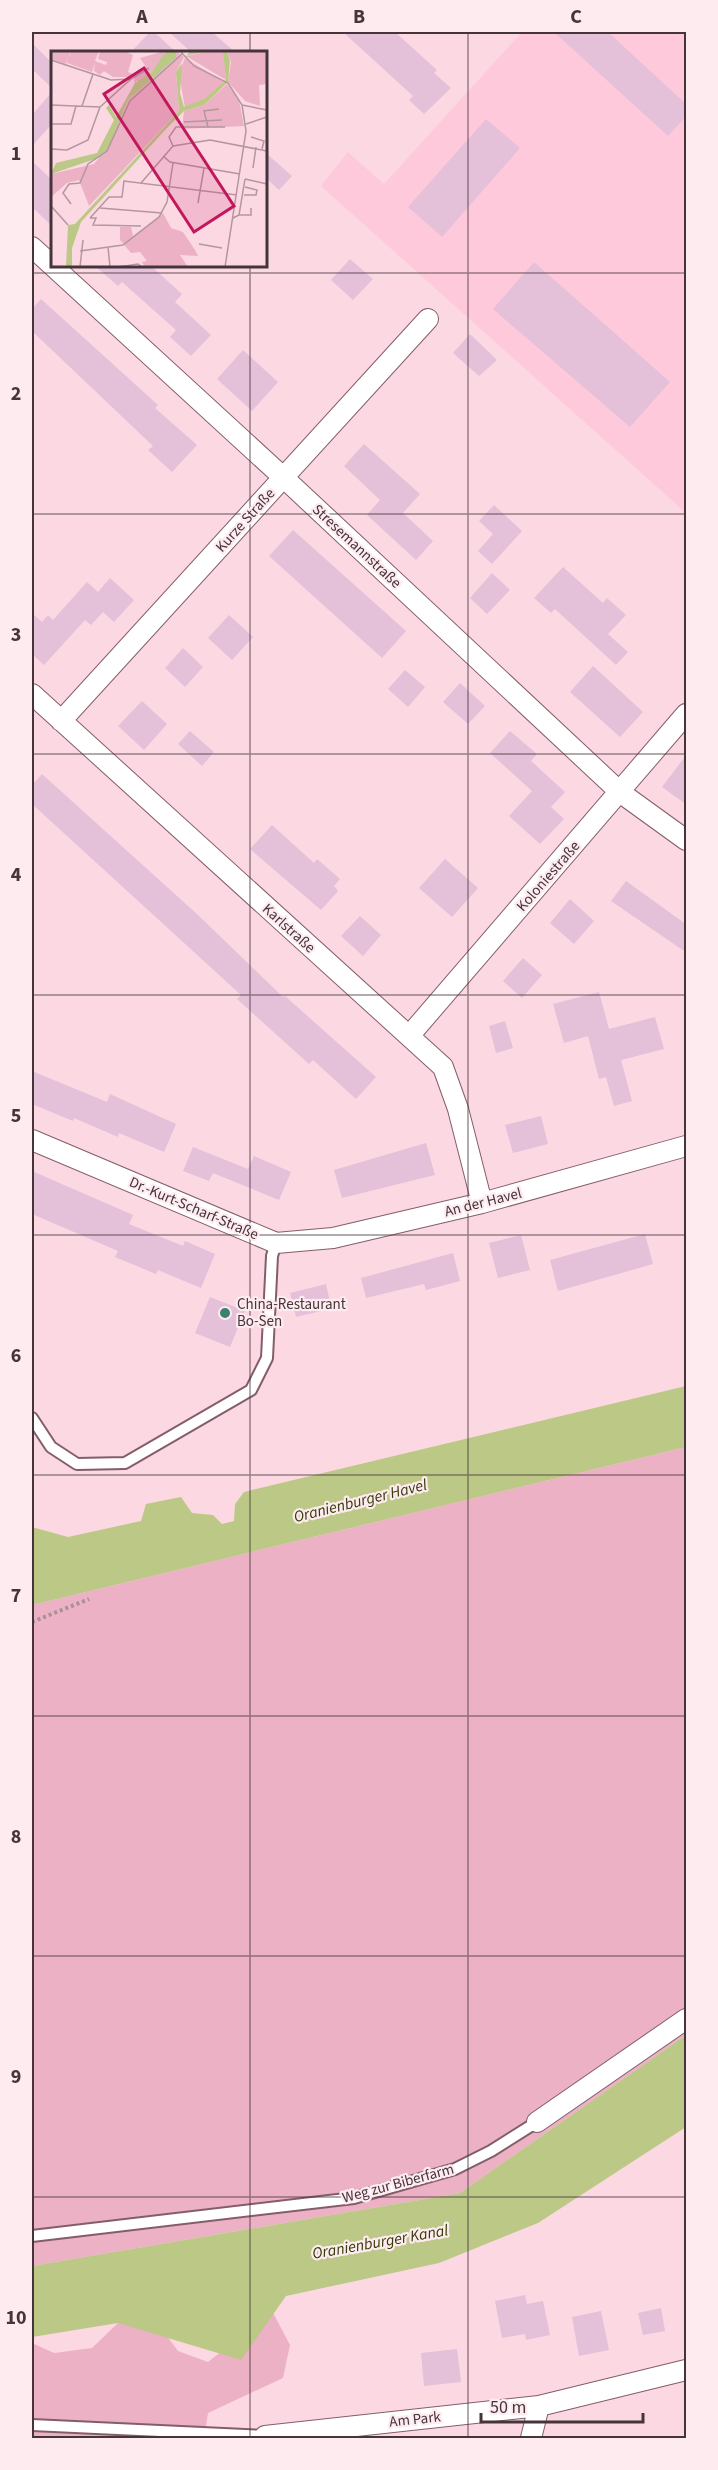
<svg xmlns="http://www.w3.org/2000/svg" width="718" height="2470" font-family="'Source Sans 3',sans-serif">
<style>
.built{fill:#fec9da}
.green{fill:#edb1c5}
.water{fill:#bcc885}
.building{fill:#e4c0d9}
.lines{fill:none;stroke-linecap:round;stroke-linejoin:round}
.lane-casing{stroke:#845d6b;stroke-width:14}
.street-casing{stroke:#845d6b;stroke-width:22}
.path{stroke:#ac9099;stroke-width:4;stroke-dasharray:3 3;stroke-linecap:butt}
.lane{stroke:#fff;stroke-width:10}
.street{stroke:#fff;stroke-width:20}
.grid{fill:none;stroke:#45343a;stroke-width:1.5;stroke-opacity:0.55}
.poi-dot{fill:#3d7f70;stroke:#fdebf0;stroke-width:2}
.labels{text-anchor:middle;stroke-width:4.5;stroke-linejoin:round;paint-order:stroke}
.street-label{font-size:15px;fill:#45343a;stroke:#fdebf0}
.poi-label{font-size:15px;fill:#45343a;stroke:#fdebf0;text-anchor:start}
.water-label{font-size:16px;font-style:italic;fill:#353b07;stroke:#fdebf0}
.inset-road{fill:none;stroke:#b3969f;stroke-width:1.5}
.view{fill:#c2185b;fill-opacity:0.15;stroke:#c2185b;stroke-width:3}
.inset-edge{fill:none;stroke:#45343a;stroke-width:3}
.neatline{fill:none;stroke:#45343a;stroke-width:2}
.grid-label{font-size:20px;text-anchor:middle;font-weight:bold;fill:#45343a}
</style>
<rect width="100%" height="100%" fill="#fcd8e3"/>
<path class="built" d="M522,32H686V513L321,186L348,152L384,184Z"/>
<path class="green" d="M686,1447V2035L460,2193L32,2266V1605Z
M268,2303L290,2345L283,2378L208,2413L204,2438H32V2343L54,2353L92,2348L118,2323L161,2328L178,2351L208,2362L241,2336Z"/>
<path class="water" d="M686,1386V1447L32,1605V1527L68,1537L141,1521L146,1504L181,1497L192,1513L213,1515L222,1524L234,1521L235,1504L244,1492Z
M686,2035V2127L538,2223L439,2263L286,2296L241,2360L118,2323L32,2337V2266L460,2193Z"/>
<path class="building" d="M150,32H154L176,52H131Z
M169,32H212L235,52H191Z
M343,32H395L437,70L434,73L451,88L424,114L409,100L413,96Z
M554,32H608L687,105V115L668,136Z
M32,43L52,63V88L32,69Z
M52,92V124L32,146V115Z
M486,119L520,148L442,237L408,207Z
M266,153L292,176L279,190L266,178Z
M32,161L52,180V226L32,207Z
M350,259L373,279L353,300L331,280Z
M534,262L670,382L630,427L493,309Z
M95,266H151L182,294L175,302L211,335L191,356L170,337L176,330L122,282L118,286Z
M41,299L158,405L155,408L197,445L172,472L148,450L153,446L32,331V309Z
M470,334L497,360L479,376L453,353Z
M243,350L278,382L252,411L217,379Z
M364,444L420,494L403,513L433,541L416,560L367,515L380,500L344,466Z
M494,505L522,531L492,564L478,551L493,534L479,521Z
M293,530L406,631L382,658L269,556Z
M563,567L603,603L607,598L626,615L608,634L628,652L616,665L555,609L551,613L534,598Z
M492,573L510,590L487,614L470,598Z
M110,578L134,600L114,622L103,612L91,625L85,620L44,665L32,654V613L42,622L48,615L53,620L87,582L98,592Z
M229,615L253,637L232,660L208,638Z
M183,648L203,667L185,687L165,668Z
M593,666L643,712L620,737L570,692Z
M405,670L425,687L408,707L388,689Z
M460,683L485,706L468,724L443,702Z
M142,701L167,724L144,750L118,726Z
M190,731L214,752L202,766L178,744Z
M510,731L537,754L531,761L565,792L551,807L564,819L540,844L509,816L532,791L490,753Z
M687,754V805L662,787Z
M42,774L198,915L283,997L285,996L376,1077L356,1099L313,1060L309,1064L237,999L241,995L32,804V785Z
M272,825L314,863L317,859L340,879L334,886L338,891L321,910L250,849Z
M445,859L478,888L452,917L419,888Z
M626,881L687,925V953L611,901Z
M570,899L594,921L574,944L550,923Z
M360,916L381,935L363,956L341,936Z
M523,958L542,975L522,998L503,981Z
M599,992L609,1029L655,1017L664,1049L621,1060L632,1101L614,1106L606,1077L599,1079L588,1036L564,1043L553,1004Z
M505,1021L513,1048L496,1053L489,1026Z
M32,1071L107,1102L110,1094L176,1124L164,1152L119,1133L118,1137L74,1118L73,1121L32,1104Z
M541,1116L548,1144L513,1153L505,1125Z
M426,1143L435,1175L342,1198L334,1170Z
M193,1147L248,1169L254,1156L291,1172L279,1200L213,1173L209,1181L183,1171Z
M32,1171L133,1215L129,1224L183,1246L185,1241L215,1254L201,1288L158,1270L156,1274L115,1257L118,1251L32,1214Z
M645,1234L653,1264L558,1291L550,1260Z
M521,1235L530,1270L498,1278L489,1243Z
M453,1253L460,1281L426,1290L424,1284L366,1298L361,1278Z
M326,1284L330,1302L320,1304L321,1311L296,1317L290,1293Z
M210,1297L245,1311L230,1347L195,1333Z
M525,2295L527,2304L543,2301L550,2335L526,2340L525,2334L502,2338L495,2301Z
M661,2308L665,2331L643,2335L638,2313Z
M601,2311L609,2350L579,2356L572,2317Z
M457,2349L461,2382L424,2386L421,2353Z"/>
<g class="lines">
<g class="lane-casing">
<path id="lane" d="M32,1418L51,1447L77,1464L125,1463L251,1390L267,1358L272,1256L276,1243
M32,2236L354,2198L455,2169L491,2151L537,2122
M32,2425L265,2436"/>
</g>
<g class="street-casing">
<path id="street" d="M32,247L284,478L621,793L686,840
M32,694L443,1067L458,1109L482,1203
M61,721L428,319
M409,1036L686,714
M32,1140L276,1243L333,1238L482,1203L686,1146
M537,2122L686,2019
M265,2436L539,2406L686,2370
M531,2438L539,2406"/>
</g>
<path class="path" d="M32,1622L89,1599"/>
<use href="#lane" class="lane"/>
<use href="#street" class="street"/>
</g>
<path class="grid" d="M250,32V52M468,32V2438M250,266V2438M32,273H686M32,514H686M32,754H686M32,995H686M32,1235H686M32,1475H686M32,1716H686M32,1956H686M32,2197H686"/>
<circle class="poi-dot" cx="225" cy="1313" r="6"/>
<g class="labels">
<g class="street-label">
<text transform="translate(245 520) rotate(-48)" y="5">Kurze Straße</text>
<text transform="translate(357 546) rotate(43)" y="5">Stresemannstraße</text>
<text transform="translate(548 876) rotate(-49)" y="5">Koloniestraße</text>
<text transform="translate(289 928) rotate(42)" y="5">Karlstraße</text>
<text transform="translate(483 1202) rotate(-14)" y="5">An der Havel</text>
<text transform="translate(194 1208) rotate(23)" y="5">Dr.-Kurt-Scharf-Straße</text>
<text transform="translate(398 2183) rotate(-15)" y="5">Weg zur Biberfarm</text>
<text transform="translate(415 2419) rotate(-6)" y="5">Am Park</text>
</g>
<g class="poi-label">
<text x="237" y="1309">China-Restaurant<tspan x="237" dy="17">Bo-Sen</tspan></text>
</g>
<g class="water-label">
<text transform="translate(360 1500) rotate(-14)" y="6">Oranienburger Havel</text>
<text transform="translate(380 2241) rotate(-10)" y="6">Oranienburger Kanal</text>
</g>
</g>
<g transform="translate(51 51)">
<rect width="216" height="216" fill="#fcd8e3"/>
<path d="M0,0H19L18,6L20,0H48L44,10L55,14L56,11L47,8L49,0H73L82,4L77,21L82,23L95,16L89,7L114,0L109,13L90,31L85,30L84,36L83,26H62L53,20L49,24L43,20L44,12L41,21L16,12L17,7L15,13L0,8ZM125,0L133,6L125,21L128,60L38,155L28,129L16,132L0,146V123L43,113L59,94L77,49L125,7ZM159,0L173,1L175,29L135,5ZM176,0H216V33L208,34L209,55L194,50L177,31L180,11ZM134,7L173,31L153,48L134,57L128,23ZM176,33L188,49L193,75L131,78L133,60L153,54ZM112,162L120,177L132,181L144,199L147,205L129,204L137,216H94L91,211L96,210L89,201L80,202L69,189V176H80L82,185Z" fill="#edb1c5"/>
<path d="M115,0H125V7L77,49L59,94L50,106L0,123L5,112L46,102L63,69L55,57L58,54L65,66L84,32L101,21ZM139,0H159L137,4L131,12L129,42L133,56L153,48L175,29L172,0H176L179,10L177,31L153,54L133,60L115,78L30,171L21,197V216H15L17,174L24,173L128,60L125,21Z" fill="#bcc885"/>
<path class="inset-road" d="M129,0L143,15L177,32L191,54L195,80L174,216M0,9L60,29L79,28M0,54L49,56L80,28L98,17M191,54L216,59M31,55L42,23M133,71L171,69M0,73H20L25,55M195,73L216,66M157,76L153,60L168,58M200,86L213,90L211,98M122,95L159,89L216,100M122,95L118,86L125,76H174M0,98L16,99L37,89L49,56M112,105L119,111L189,123M202,117L205,96M194,128L216,133M90,132L122,95M193,144H205L206,139L194,136M147,152L153,117M20,153L12,142L18,133L29,132L37,113L56,100L79,50L131,3M0,155L17,174M49,157L111,162M188,164H200V157M39,167L58,146H71L73,130L186,144M39,167H45L42,174L90,175M182,167L188,164L194,128M148,193L171,197M57,196L59,216M29,200L72,194L108,166L116,151L122,112M29,216L32,189M67,216L87,213L91,216"/>
<path class="view" d="M93,17L183,155L143,181L53,43Z"/>
<rect width="216" height="216" class="inset-edge"/>
</g>
<rect width="718" height="2470" fill="none" stroke="#fdebf0" stroke-width="66"/>
<path d="M481 2413v9h162v-9" fill="none" stroke="#45343a" stroke-width="3"/>
<text x="490" y="2413" font-size="18" fill="#45343a" stroke="#fdebf0" stroke-width="4.5" paint-order="stroke">50 m</text>
<rect x="33" y="33" width="652" height="2404" class="neatline"/>
<g class="grid-label">
<text x="142" y="23">A</text>
<text x="359" y="23">B</text>
<text x="576" y="23">C</text>
<text x="16" y="160">1</text>
<text x="16" y="400">2</text>
<text x="16" y="641">3</text>
<text x="16" y="881">4</text>
<text x="16" y="1122">5</text>
<text x="16" y="1362">6</text>
<text x="16" y="1602">7</text>
<text x="16" y="1843">8</text>
<text x="16" y="2083">9</text>
<text x="16" y="2324">10</text>
</g>
</svg>
